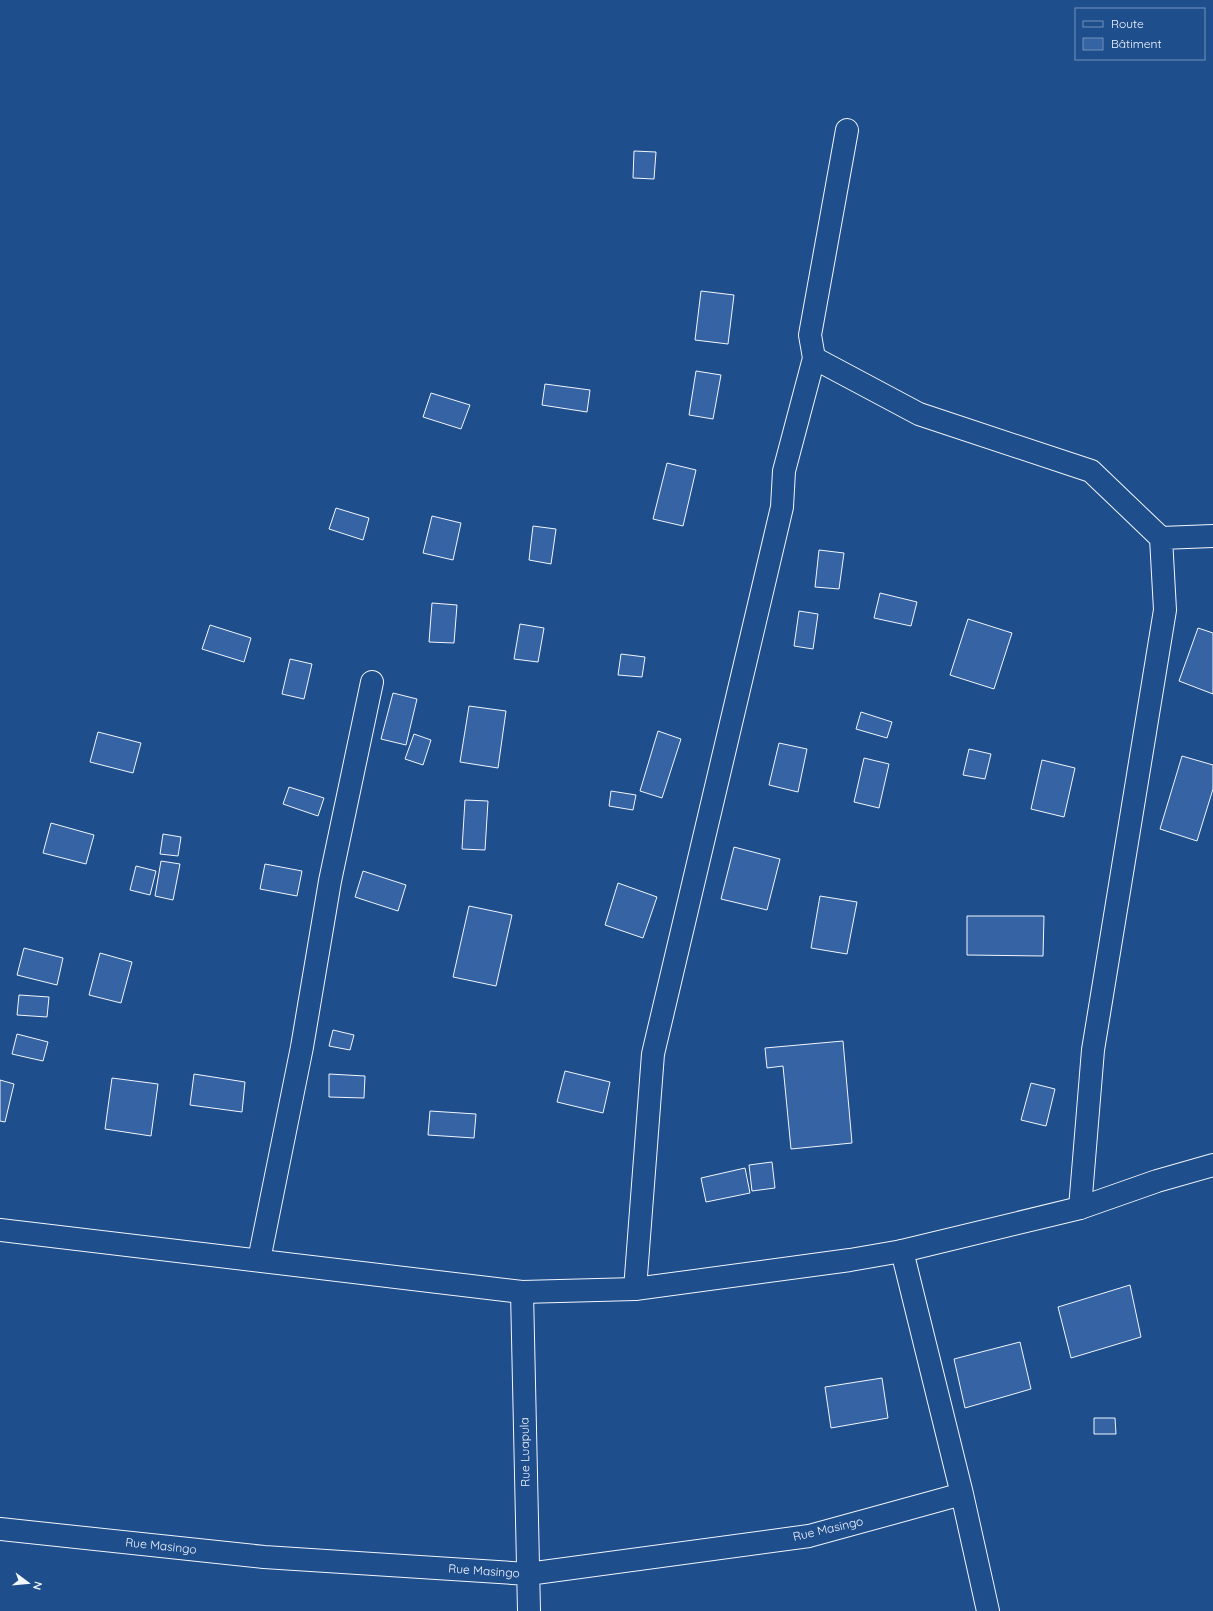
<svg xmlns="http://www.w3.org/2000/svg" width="1213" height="1611" font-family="Quicksand,sans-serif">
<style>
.building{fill:#3563a3;stroke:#f2f6ff}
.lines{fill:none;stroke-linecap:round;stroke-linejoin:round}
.minor-casing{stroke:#f2f6ff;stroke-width:24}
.major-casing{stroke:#f2f6ff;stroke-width:24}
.minor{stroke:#1f4e8c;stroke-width:22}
.major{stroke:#1f4e8c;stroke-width:22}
.labels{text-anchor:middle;stroke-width:3;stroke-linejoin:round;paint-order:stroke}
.street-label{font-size:12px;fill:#f2f6ff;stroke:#1f4e8c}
</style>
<rect width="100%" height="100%" fill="#1f4e8c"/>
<path class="building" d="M634,151L656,152L654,179L633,178Z
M701,291L734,295L728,344L695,340Z
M696,371L721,375L713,419L689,415Z
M545,384L590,390L587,412L542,405Z
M431,393L470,405L461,429L423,417Z
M667,463L696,470L683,526L653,519Z
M336,508L369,518L363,540L329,529Z
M432,516L461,523L453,560L423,553Z
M533,526L556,529L551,564L529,560Z
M819,550L844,553L839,589L815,587Z
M880,593L917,602L911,626L874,618Z
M432,603L457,605L454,643L429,642Z
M799,611L818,614L813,649L794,646Z
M968,619L1012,633L994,689L950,675Z
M520,624L544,628L538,662L514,659Z
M210,625L251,638L244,662L202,649Z
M1198,628L1213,633V694L1179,681Z
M621,654L645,657L642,677L618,675Z
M290,659L312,664L304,699L282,694Z
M393,693L417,699L406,745L381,739Z
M469,706L506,711L498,768L460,762Z
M861,712L892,722L887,738L856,729Z
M658,731L681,739L662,798L640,791Z
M98,732L141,743L133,773L90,762Z
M414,734L431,740L423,765L405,759Z
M779,743L807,749L798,792L769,785Z
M969,749L991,754L985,779L963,775Z
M1182,756L1213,765V789L1197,841L1160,829Z
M864,758L889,764L879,808L854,802Z
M1042,760L1075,768L1064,817L1031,809Z
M289,787L324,798L318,816L283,804Z
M611,791L636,795L633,810L609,806Z
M465,800L488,801L485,850L462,849Z
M51,823L94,835L86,864L43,853Z
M163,834L181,837L178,856L160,854Z
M734,847L780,859L767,910L721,899Z
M161,861L180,864L173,900L155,896Z
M265,864L302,871L297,896L260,889Z
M136,866L156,871L150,895L130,890Z
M363,871L406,885L398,911L355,897Z
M618,883L657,897L643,938L605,925Z
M820,896L857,902L847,954L811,948Z
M469,906L512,915L496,986L453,977Z
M967,916H1044L1043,956L967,955Z
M24,948L63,958L57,985L17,975Z
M100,953L132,962L121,1003L89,995Z
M19,995L49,997L47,1017L17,1015Z
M333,1030L354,1035L350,1050L329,1046Z
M17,1034L48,1042L43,1061L12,1054Z
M843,1041L852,1143L791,1149L783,1066L767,1068L765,1048Z
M565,1071L610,1082L603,1113L557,1102Z
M194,1074L245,1082L242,1112L190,1105Z
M329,1074L365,1076L364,1098L329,1097Z
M112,1078L158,1084L151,1136L105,1129Z
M0,1080L14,1084L5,1122L0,1121Z
M1031,1083L1055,1089L1046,1126L1021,1120Z
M430,1111L476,1114L474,1138L428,1135Z
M772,1162L775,1188L752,1191L749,1165Z
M745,1168L750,1193L706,1202L701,1178Z
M1130,1285L1141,1337L1071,1358L1058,1307Z
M1020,1342L1031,1389L965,1408L954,1359Z
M882,1378L888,1418L831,1428L825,1387Z
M1094,1418H1115L1116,1434H1094Z"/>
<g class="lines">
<g class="minor-casing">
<path id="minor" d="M814,358L919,414L1091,471L1161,538L1165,610L1093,1050L1080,1208
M1161,538L1213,536
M902,1251L962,1494L988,1611
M259,1260L302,1047L330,881L372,682
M635,1289L653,1054L782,507L784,471L814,358L810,335L847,130
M522,1292L529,1611
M0,1529L264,1557L528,1574L809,1536L962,1494"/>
</g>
<g class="major-casing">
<path id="major" d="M0,1230L522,1292L635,1289L850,1260L902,1251L1080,1208L1157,1181L1213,1165"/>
</g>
<use href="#minor" class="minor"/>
<use href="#major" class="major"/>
</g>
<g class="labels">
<g class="street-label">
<text transform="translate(525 1452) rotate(-91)" y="4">Rue Luapula</text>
<text transform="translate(828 1529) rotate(-13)" y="4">Rue Masingo</text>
<text transform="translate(161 1546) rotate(6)" y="4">Rue Masingo</text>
<text transform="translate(484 1571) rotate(4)" y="4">Rue Masingo</text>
</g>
</g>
<rect x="1075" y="8" width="130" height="52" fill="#1f4e8c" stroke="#7391ba"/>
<rect x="1083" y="21" width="20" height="6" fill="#1f4e8c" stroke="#7391ba"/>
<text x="1111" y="28" font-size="12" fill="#f2f6ff">Route</text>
<rect x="1083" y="38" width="20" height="12" fill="#3563a3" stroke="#7391ba"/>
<text x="1111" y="48" font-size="12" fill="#f2f6ff">Bâtiment</text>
<g transform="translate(28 1583) rotate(106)" stroke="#1f4e8c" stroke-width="3" paint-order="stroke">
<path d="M0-3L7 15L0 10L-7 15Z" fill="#f2f6ff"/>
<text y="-6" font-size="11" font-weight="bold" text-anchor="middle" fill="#f2f6ff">N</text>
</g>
</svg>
